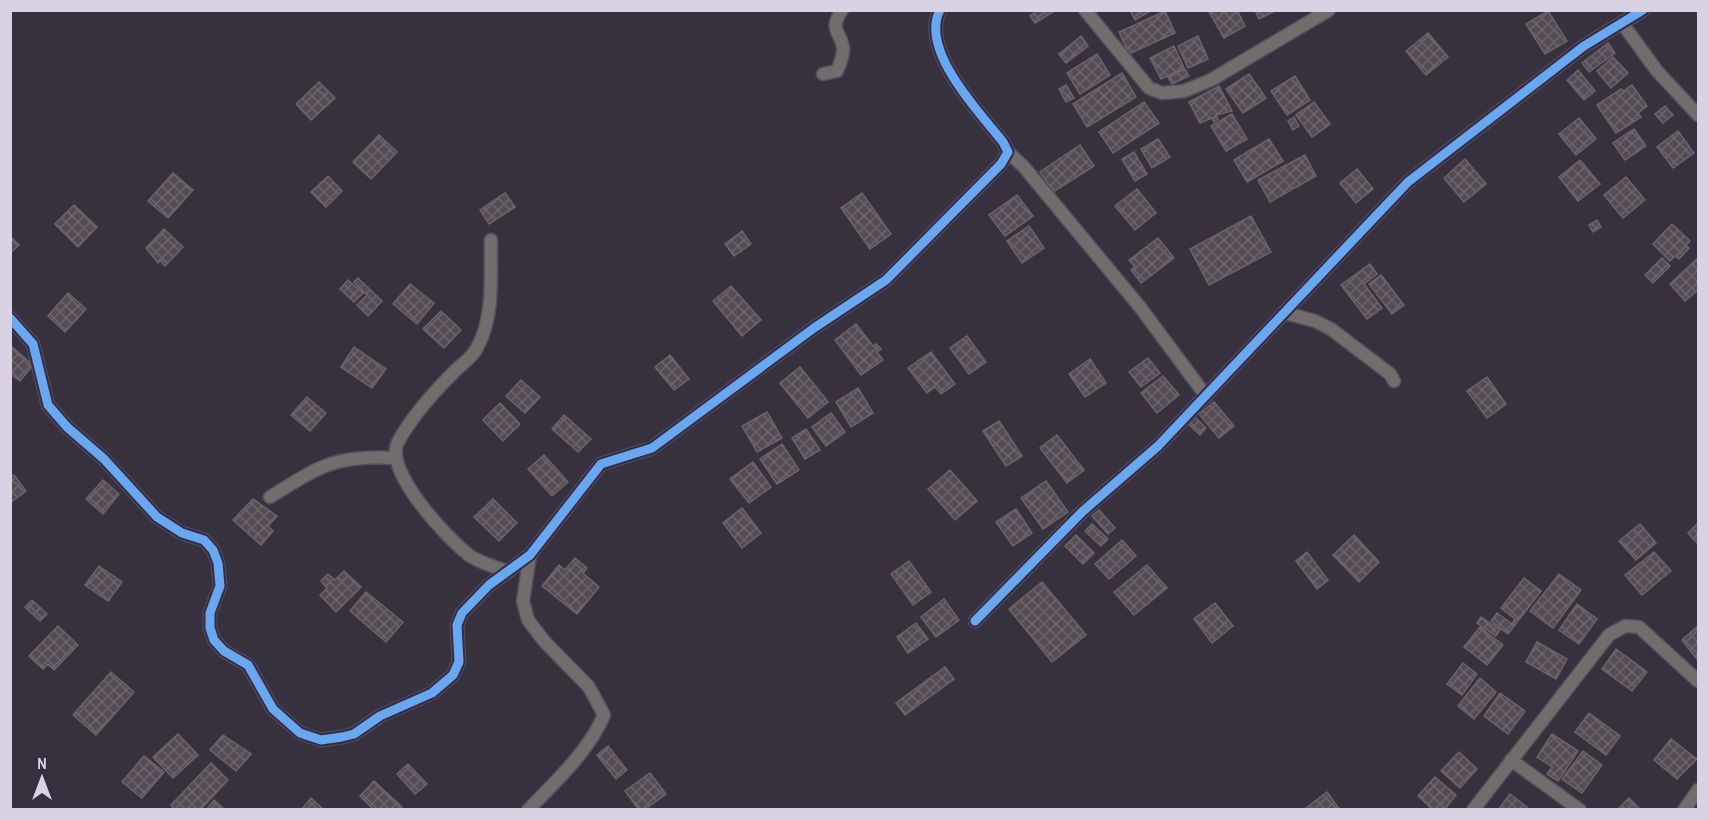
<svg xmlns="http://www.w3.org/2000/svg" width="1709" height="820" font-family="'Archivo Narrow',sans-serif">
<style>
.building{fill:url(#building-cross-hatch);stroke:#6c626c;stroke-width:1.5}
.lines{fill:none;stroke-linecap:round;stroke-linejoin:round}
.minor-casing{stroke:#544f5b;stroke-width:15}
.minor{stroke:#716d6d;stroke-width:12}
.cycleway-casing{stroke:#372b44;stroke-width:13}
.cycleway{stroke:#66a8f1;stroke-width:9}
</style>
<defs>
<pattern id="building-cross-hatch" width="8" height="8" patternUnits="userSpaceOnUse" patternTransform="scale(1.5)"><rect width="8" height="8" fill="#544b53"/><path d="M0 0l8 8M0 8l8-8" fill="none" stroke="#6c646b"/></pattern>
</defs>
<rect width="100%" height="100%" fill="#37313e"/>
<path class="building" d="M1038,10H1056L1035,23L1030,16Z
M1130,10H1152L1135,20Z
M1208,10H1237L1245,26L1224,38Z
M1255,10H1277L1259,19Z
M1165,11L1175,33L1129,54L1119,32Z
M1548,11L1567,41L1545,54L1526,24Z
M1428,33L1448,57L1426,75L1406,51Z
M1081,36L1088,46L1066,63L1059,54Z
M1198,36L1208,59L1188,68L1178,46Z
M1608,43L1615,53L1589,72L1582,63Z
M1174,46L1184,68L1161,79L1150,58Z
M1097,54L1110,75L1080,94L1067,73Z
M1613,57L1628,73L1611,88L1597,71Z
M1185,69L1189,76L1172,84L1168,77Z
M1578,70L1595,91L1584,100L1567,80Z
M1122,73L1136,97L1087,127L1073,104Z
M1249,74L1266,98L1243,113L1226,89Z
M1295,76L1310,100L1287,115L1271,91Z
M319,82L335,98L311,120L296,104Z
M1066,85L1074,98L1066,102L1059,89Z
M1632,85L1647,106L1638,113L1641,117L1616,133L1597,105L1621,89L1623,91Z
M1219,86L1232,111L1216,115L1218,119L1214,122L1212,118L1200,123L1189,102Z
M1144,102L1159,123L1113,153L1099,132Z
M1314,102L1330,124L1312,137L1296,115Z
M1665,106L1673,115L1663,123L1655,114Z
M1232,114L1247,139L1226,151L1211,126Z
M1294,117L1299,126L1293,130L1288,121Z
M1579,118L1596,139L1576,155L1559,134Z
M1634,129L1646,146L1625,160L1613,143Z
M1678,131L1694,153L1673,168L1657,147Z
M379,135L397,152L371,179L353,162Z
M1158,139L1170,157L1152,168L1141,149Z
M1269,139L1283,161L1247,182L1234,160Z
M1080,145L1094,166L1053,192L1040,172Z
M1134,152L1147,174L1135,181L1122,159Z
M1305,155L1316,176L1270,202L1258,180Z
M1465,159L1486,184L1464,202L1444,178Z
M1580,160L1600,184L1578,201L1559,177Z
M1357,169L1373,189L1356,203L1340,183Z
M173,173L193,190L168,218L148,201Z
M328,176L342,191L326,207L311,192Z
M1626,177L1645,200L1623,218L1604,195Z
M1137,189L1156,213L1135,230L1115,206Z
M505,193L515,207L489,224L480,210Z
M862,193L891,234L870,249L841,208Z
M1017,195L1033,216L1005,236L989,215Z
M74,205L97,227L78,247L55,224Z
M1251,216L1271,252L1209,285L1190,249Z
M1597,220L1601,227L1593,232L1589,225Z
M1672,224L1690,241L1686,245L1689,248L1679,259L1675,256L1670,261L1653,244Z
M1029,226L1044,248L1022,263L1007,241Z
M164,229L183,247L165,266L160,260L158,263L146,248Z
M742,231L751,244L734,256L725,244Z
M10,236L19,245L10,253Z
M1158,238L1174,258L1141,283L1131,270L1135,267L1129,260Z
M1662,258L1670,266L1653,283L1645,275Z
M1698,258V290L1685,301L1670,284Z
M1370,264L1377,274L1364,284L1382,308L1367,319L1341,285Z
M1381,275L1404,305L1392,314L1369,284Z
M358,278L382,301L368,316L357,305L367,295L354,282Z
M348,280L363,293L354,302L340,289Z
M410,284L434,303L417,324L393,304Z
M731,286L761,320L742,336L713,301Z
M68,293L86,309L65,332L48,316Z
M441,311L461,330L444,348L423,329Z
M856,324L873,346L876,344L881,349L877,352L883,360L861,375L835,340Z
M967,336L986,362L969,374L950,348Z
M12,347L33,365L20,381L10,374Z
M354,347L386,369L372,388L341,367Z
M931,352L955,384L941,394L935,387L927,393L908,368Z
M670,355L689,379L674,390L655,367Z
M1148,358L1160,373L1141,387L1129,372Z
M1090,359L1106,383L1085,397L1069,374Z
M800,367L828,402L808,418L780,383Z
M1163,376L1179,395L1157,413L1141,393Z
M1487,377L1506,404L1487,418L1467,391Z
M521,380L540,397L525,413L506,396Z
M858,388L873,413L851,427L836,402Z
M307,397L326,413L310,431L291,415Z
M1214,402L1234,426L1219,438L1199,414Z
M500,403L520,424L503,441L483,420Z
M767,412L782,438L757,452L742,426Z
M831,413L845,432L826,446L812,427Z
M564,415L591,439L578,452L552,429Z
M1193,415L1206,428L1200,435L1186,422Z
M999,421L1022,456L1006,466L983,431Z
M806,429L820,450L805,459L792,438Z
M1057,435L1084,470L1067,483L1040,448Z
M782,444L799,470L777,484L760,459Z
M544,455L568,482L552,496L528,469Z
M753,462L771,487L749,503L730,479Z
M950,470L977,501L955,520L928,489Z
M14,475L26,491L10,503V477Z
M103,480L119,494L103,514L86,499Z
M1046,481L1068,512L1043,529L1021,498Z
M253,499L277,516L268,526L273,531L261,545L233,520Z
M493,499L517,523L499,541L474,517Z
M742,508L761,533L742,548L723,523Z
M1016,509L1032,533L1013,546L996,522Z
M1099,510L1115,528L1108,534L1092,516Z
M1698,523V544L1688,533Z
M1092,524L1108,539L1101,546L1085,531Z
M1640,524L1656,543L1636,560L1619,541Z
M1076,535L1094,553L1083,564L1065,546Z
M1354,535L1379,562L1359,582L1333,555Z
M1122,540L1136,556L1109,579L1095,564Z
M1307,552L1328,580L1317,589L1296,561Z
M1654,552L1671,571L1642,595L1625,575Z
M575,558L587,568L583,573L599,587L577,614L542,586L559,565L565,570Z
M909,561L931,592L913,605L891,574Z
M1147,565L1167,588L1134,615L1114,592Z
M99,566L122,582L108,601L85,585Z
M344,571L361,587L336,612L320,595L327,588L321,581L328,574L335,580Z
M1559,574L1581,590L1553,628L1530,611Z
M1524,578L1541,591L1508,634L1491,621L1497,613L1512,624L1515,619L1501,608Z
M1042,582L1086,635L1052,662L1009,609Z
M366,592L403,622L386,642L350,611Z
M944,599L959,620L936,637L921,617Z
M32,600L47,614L40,621L25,607Z
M1215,603L1233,626L1212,643L1194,619Z
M1577,604L1597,619L1579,644L1559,630Z
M1481,617L1500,630L1496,636L1477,623Z
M916,623L928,639L908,653L897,637Z
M58,626L78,645L54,670L48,664L43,669L29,656Z
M1698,626V660L1682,640Z
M1480,627L1503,645L1487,665L1464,647Z
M1537,642L1567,659L1556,679L1526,662Z
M1616,649L1647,672L1632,691L1602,669Z
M1463,663L1477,674L1462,695L1447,684Z
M945,667L954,679L905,715L896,703Z
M111,672L134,692L96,735L73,715Z
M1480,678L1496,692L1474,719L1458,706Z
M1500,693L1525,711L1508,734L1484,716Z
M1589,713L1620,736L1606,755L1575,732Z
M178,734L198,755L173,778L153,757Z
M1552,734L1578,751L1558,781L1547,774L1552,767L1537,757Z
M223,735L251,754L236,771L210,750Z
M1671,739L1697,759L1677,779L1654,760Z
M608,746L627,770L616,779L597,755Z
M1583,751L1602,765L1582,793L1562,779Z
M1459,752L1477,769L1460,788L1441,771Z
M144,756L164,772L142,798L122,782Z
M211,763L228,780L200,810H175L171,805Z
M408,764L427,784L415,794L397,774Z
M650,773L666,794L644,810H639L625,791Z
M1435,777L1456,795L1444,810H1433L1418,796Z
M374,781L402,807L400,810H374L360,796Z
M1327,792L1340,810H1307L1306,808Z
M1510,794L1528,808L1527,810H1498Z
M311,798L324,810H301Z
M1629,798L1641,810H1617Z
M214,800L225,810H206Z"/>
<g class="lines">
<g class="minor-casing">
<path id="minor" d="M1085,10L1149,88L1162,93L1184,91L1211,80L1329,10
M1622,23L1657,71L1698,115
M823,74L837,71C840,64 844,54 843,47C839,29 829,30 842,10
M1008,152L1024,167L1140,307L1206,396
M491,240C490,276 495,315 477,348C472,358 460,365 452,374C432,394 412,416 398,442C383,471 448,539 470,556C481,563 496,567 508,572
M1286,313L1315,321L1331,329L1390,374L1394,381
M10,318L33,344L48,405L67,427L104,459L157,517L182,533L204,540L213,550L218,563L220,586L210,613V628L214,640L224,651L248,665L273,709L300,733L321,740L342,737L354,734L380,716L432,693L453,675L459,662L457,625L462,613L489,585L530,555L601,464L652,448L814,328L886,280L1001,164L1008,152L1003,142C980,113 919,50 940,10
M270,497C320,466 334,455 395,458
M975,621L1082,512L1158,446L1408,182L1584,46L1643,10
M1511,760L1580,810
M528,810C555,782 589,751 604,715L589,687L544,641L528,620L523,601L530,555
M1473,810L1609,635L1625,626L1639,627L1698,681
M1684,810L1698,790"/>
</g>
<use href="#minor" class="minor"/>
<g class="cycleway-casing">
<path id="cycleway" d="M10,318L33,344L48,405L67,427L104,459L157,517L182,533L204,540L213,550L218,563L220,586L210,613V628L214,640L224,651L248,665L273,709L300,733L321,740L342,737L354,734L380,716L432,693L453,675L459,662L457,625L462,613L489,585L530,555L601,464L652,448L814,328L886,280L1001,164L1008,152L1003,142C980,113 919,50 940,10
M975,621L1082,512L1158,446L1408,182L1584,46L1643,10"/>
</g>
<use href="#cycleway" class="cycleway"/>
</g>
<rect width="1709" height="820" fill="none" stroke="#d9d2e2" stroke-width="24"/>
<g transform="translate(42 778)" stroke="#372b44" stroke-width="4.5" paint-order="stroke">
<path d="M0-4.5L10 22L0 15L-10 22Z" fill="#d9d2e2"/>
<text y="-9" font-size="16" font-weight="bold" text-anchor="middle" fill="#d9d2e2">N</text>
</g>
</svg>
